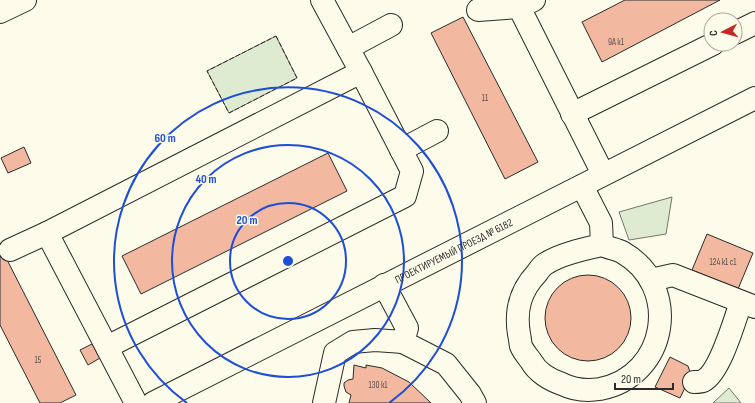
<svg xmlns="http://www.w3.org/2000/svg" width="755" height="403" font-family="'Sofia Sans Condensed',sans-serif">
<style>
.green{fill:#deebd1;stroke:#74746e}
.building{fill:#f2b8a0;stroke:#2b2b2b}
.lines{fill:none;stroke-linecap:round;stroke-linejoin:round}
.minor-casing{stroke:#2b2b2b;stroke-width:24}
.minor{stroke:#fdfbea;stroke-width:22}
.fence{stroke:#2b2b2b;stroke-width:1;stroke-dasharray:5 2;stroke-linecap:butt}
.ring{fill:none;stroke:#1d4ed8;stroke-width:2}
.labels{text-anchor:middle;stroke-width:3;stroke-linejoin:round;paint-order:stroke}
.number-label{font-size:9px;fill:#5d4e48}
.street-label{font-size:11px;fill:#2b2b2b;stroke:#fdfbea}
.centre{fill:#1d4ed8;stroke:#fdfbea;stroke-width:2}
.ring-label{font-size:12px;text-anchor:middle;font-weight:bold;fill:#1d4ed8;stroke:#fdfbea;stroke-width:3;stroke-linejoin:round;paint-order:stroke}
</style>
<rect width="100%" height="100%" fill="#fdfbea"/>
<path class="green" d="M276,36L297,78L229,113L207,71Z
M672,197L666,234L629,240L619,212Z
M729,388L741,403H713Z"/>
<path class="building" d="M625,0H720L602,62L582,22Z
M463,17L538,162L505,179L431,33Z
M24,147L31,163L8,173L1,158Z
M328,153L347,191L141,294L122,256Z
M707,234L753,253L738,289L692,270Z
M2,250L76,395L60,403H40L0,325V251Z
M545 318a43 43 0 1 1 86 0a43 43 0 1 1-86 0Z
M92,344L100,358L88,365L80,350Z
M670,357L688,366L691,375L680,398L655,387Z
M354,365L366,368V365L382,368L409,382L431,403H349L351,395L346,392L344,386V383L348,380L353,379Z"/>
<g class="lines">
<g class="minor-casing">
<g id="minor">
<path d="M519,7L603,174"/>
<path d="M478,10L519,7L534,0"/>
<path d="M0,12L25,0"/>
<path d="M735,33L755,23"/>
<path d="M348,48L391,25"/>
<path d="M572,114L713,44"/>
<path d="M401,150L437,131"/>
<path d="M582,186L601,223L602,245"/>
<path d="M47,233L136,403"/>
<path d="M602,245C608,248 616,249 622,252C682,286 668,376 600,389C587,391 574,390 562,384C550,380 537,372 531,361C528,357 523,351 521,346C520,342 520,338 519,334C515,310 520,291 537,273C539,270 542,266 545,264C560,254 584,249 602,245Z"/>
<path d="M10,250L47,233L361,72L322,0"/>
<path d="M651,280L673,275L755,307"/>
<path d="M384,285L407,328L403,342L446,364L470,394L475,403"/>
<path d="M107,347L405,196L412,171L361,72"/>
<path d="M694,382C697,382 701,382 703,381C720,373 735,319 741,302"/>
<path id="s1" d="M153,403L755,98"/>
<path d="M324,403L335,353L353,342L375,340L403,342"/>
</g>
</g>
<use href="#minor" class="minor"/>
<path class="fence" d="M276,36L297,78L229,113L207,71Z"/>
</g>
<g class="ring">
<circle cx="288" cy="261" r="58"/>
<circle cx="288" cy="261" r="116"/>
<path d="M187 403A174 174 0 1 1 389 403"/>
</g>
<g class="labels">
<g class="number-label">
<text x="616" y="45">9А к1</text>
<text x="485" y="101">11</text>
<text x="723" y="265">124 к1 с1</text>
<text x="38" y="363">15</text>
<text x="378" y="388">130 к1</text>
</g>
<g class="street-label">
<text dy="4" stroke="none"><textPath href="#s1" startOffset="337">ПРОЕКТИРУЕМЫЙ ПРОЕЗД № 6182</textPath></text>
</g>
</g>
<circle cx="288" cy="261" r="6" class="centre"/>
<g class="ring-label">
<text x="165" y="142">60 m</text>
<text x="206" y="183">40 m</text>
<text x="247" y="224">20 m</text>
</g>
<g transform="translate(723 32) rotate(264)"><circle r="19" fill="#fdfbea" stroke="#a9a89e"/>
<path d="M0-3L7 15L0 10L-7 15Z" fill="#c62828"/>
<text y="-6" font-size="11" font-weight="bold" text-anchor="middle" fill="#2b2b2b">С</text>
</g>
<path d="M615 383v6h58v-6" fill="none" stroke="#2b2b2b" stroke-width="2"/>
<text x="621" y="383" font-size="12" fill="#2b2b2b" stroke="#fdfbea" stroke-width="3" paint-order="stroke">20 m</text>
</svg>
